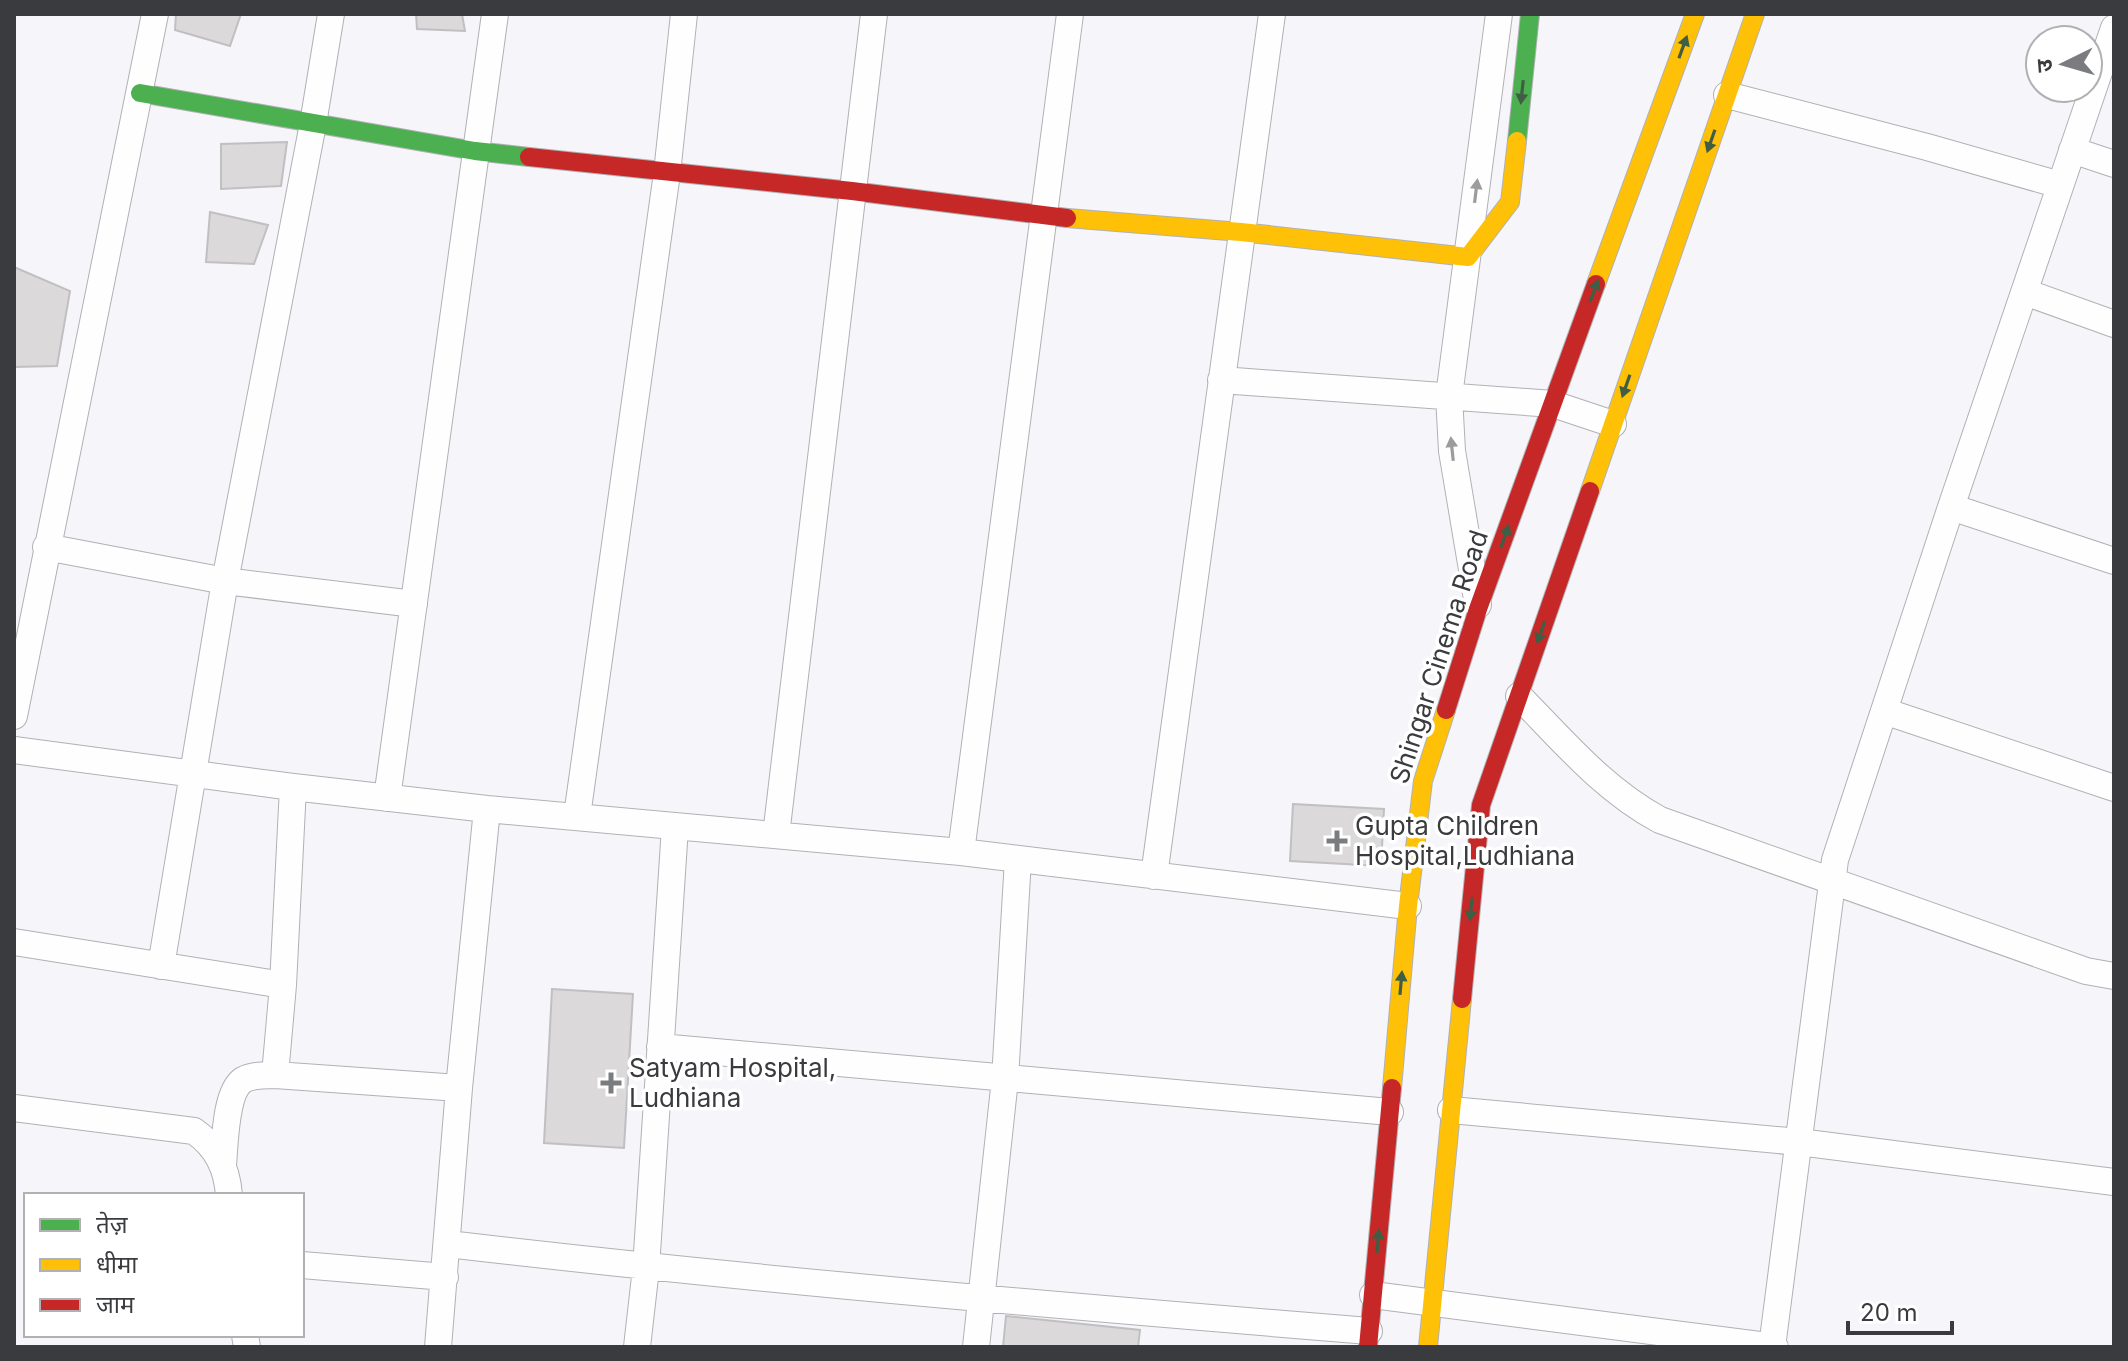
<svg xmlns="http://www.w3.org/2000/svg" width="2128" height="1361" font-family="Inter,'Noto Sans Devanagari',sans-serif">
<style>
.building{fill:#dbd9da;stroke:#c1bfc1;stroke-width:2}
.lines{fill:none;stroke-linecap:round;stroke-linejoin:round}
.street-casing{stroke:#b1b1b5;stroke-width:28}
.fast-casing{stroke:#b1b1b5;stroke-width:20}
.slow-casing{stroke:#b1b1b5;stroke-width:20}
.jam-casing{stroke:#b1b1b5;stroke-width:20}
.street{stroke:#fefefe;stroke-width:26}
.fast{stroke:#4caf50;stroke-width:18}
.slow{stroke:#ffc107;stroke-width:18}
.jam{stroke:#c62828;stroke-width:18}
.oneway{fill:#3f5e43}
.oneway2{fill:#9c9c9e}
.poi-dot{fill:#7b7c80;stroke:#fff;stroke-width:3}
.labels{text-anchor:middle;stroke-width:7;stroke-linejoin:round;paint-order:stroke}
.street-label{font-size:26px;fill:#3a3b3e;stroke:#fff}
.poi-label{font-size:26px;fill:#3a3b3e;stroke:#fff;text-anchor:start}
</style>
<rect width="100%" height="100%" fill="#f5f5fa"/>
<path class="building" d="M176,14H241L230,46L175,30Z
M416,14H462L465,31L417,29Z
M287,142L281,186L221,189V144Z
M210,212L268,225L254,264L206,262Z
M14,267L70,291L57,366L14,367Z
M1293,804L1384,809L1381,866L1290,861Z
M552,989L633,994L624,1148L544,1143Z
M1006,1316L1140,1330L1138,1347H1003Z"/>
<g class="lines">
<g class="street-casing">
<path id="street" d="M1727,95L1927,147L2060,185
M2072,150L2114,164
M2025,292L2114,324
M1221,380L1553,404L1613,424
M1951,507L2114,561
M46,547L225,581L414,604
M1478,605L1452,451L1449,396L1499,14
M1519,696C1563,741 1604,790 1660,820L2086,971L2114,976
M1884,711L2114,788
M14,716L155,14
M14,750L293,787L487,809L961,852L1408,906
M387,798L495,14
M577,816L667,173L684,14
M776,835L874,14
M961,852L1070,14
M1154,876L1272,14
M14,942L283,985
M161,966L225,581L313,124L331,14
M660,1047L1390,1112
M275,1075L283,985L293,787
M14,1108L194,1131C217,1147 227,1168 229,1195
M1451,1110L1799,1142L2114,1182
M223,1165C225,1144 225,1092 243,1080C252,1075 265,1075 275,1075L459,1088L487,809
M448,1244C754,1280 1062,1306 1369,1331
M302,1265L445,1277
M1373,1295L1775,1347
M245,1335L247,1347
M438,1347L459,1088
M637,1347L646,1268L675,827
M976,1347L1005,1079L1018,859
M1772,1347L1835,860L1951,507L2114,28"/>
</g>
<g class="fast-casing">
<path id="fast" d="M140,93L475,151L529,157
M1517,141L1530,14"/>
</g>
<g class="slow-casing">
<path id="slow" d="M1067,218L1241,232L1468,257L1510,202L1517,141
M1596,284L1695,14
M1590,491L1755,14
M1392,1088L1408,906L1423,781L1446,710
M1428,1347L1462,999"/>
</g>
<g class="jam-casing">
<path id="jam" d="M529,157L852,191L1067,218
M1446,710L1478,609L1596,284
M1462,999L1481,805L1590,491
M1368,1347L1392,1088"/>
</g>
<use href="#street" class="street"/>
<use href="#fast" class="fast"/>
<use href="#slow" class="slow"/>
<use href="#jam" class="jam"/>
</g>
<defs><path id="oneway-solid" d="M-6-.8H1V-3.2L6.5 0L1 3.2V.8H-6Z" transform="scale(2)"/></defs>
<g class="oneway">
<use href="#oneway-solid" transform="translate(1683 47) rotate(-70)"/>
<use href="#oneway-solid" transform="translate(1522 92) rotate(96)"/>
<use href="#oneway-solid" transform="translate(1711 141) rotate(109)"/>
<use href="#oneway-solid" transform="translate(1594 291) rotate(-70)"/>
<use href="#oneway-solid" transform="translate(1626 386) rotate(109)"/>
<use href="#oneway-solid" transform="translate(1505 536) rotate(-70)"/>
<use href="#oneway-solid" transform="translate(1541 632) rotate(109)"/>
<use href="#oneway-solid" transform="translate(1471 909) rotate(96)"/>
<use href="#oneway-solid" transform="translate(1401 983) rotate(-85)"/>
<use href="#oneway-solid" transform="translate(1378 1241) rotate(-85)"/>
</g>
<g class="oneway2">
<use href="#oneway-solid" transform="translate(1476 191) rotate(-83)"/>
<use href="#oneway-solid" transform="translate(1452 449) rotate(-96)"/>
</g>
<g class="poi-dot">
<path d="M1333 829h8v8h8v8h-8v8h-8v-8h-8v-8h8z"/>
<path d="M607 1071h8v8h8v8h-8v8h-8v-8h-8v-8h8z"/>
</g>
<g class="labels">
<g class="street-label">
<text transform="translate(1439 657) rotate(-72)" y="9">Shingar Cinema Road</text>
</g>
<g class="poi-label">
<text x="1355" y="835">Gupta Children<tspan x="1355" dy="30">Hospital,Ludhiana</tspan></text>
<text x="629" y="1077">Satyam Hospital,<tspan x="629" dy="30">Ludhiana</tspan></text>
</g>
</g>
<rect width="2128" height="1361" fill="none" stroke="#3a3b3e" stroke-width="32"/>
<rect x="24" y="1193" width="280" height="144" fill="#ffffff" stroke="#b0b1b2" stroke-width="2"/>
<rect x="40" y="1219" width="40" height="12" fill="#4caf50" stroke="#b0b1b2" stroke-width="2"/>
<text x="96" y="1233" font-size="24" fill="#3a3b3e">तेज़</text>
<rect x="40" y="1259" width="40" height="12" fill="#ffc107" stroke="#b0b1b2" stroke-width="2"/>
<text x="96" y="1273" font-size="24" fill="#3a3b3e">धीमा</text>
<rect x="40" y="1299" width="40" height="12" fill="#c62828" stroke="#b0b1b2" stroke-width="2"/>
<text x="96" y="1313" font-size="24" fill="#3a3b3e">जाम</text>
<g transform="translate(2064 64) rotate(265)"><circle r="38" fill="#ffffff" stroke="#b0b1b2" stroke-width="2"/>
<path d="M0-6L14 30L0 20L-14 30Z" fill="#7b7c80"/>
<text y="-12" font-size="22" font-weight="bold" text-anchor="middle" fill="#3a3b3e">उ</text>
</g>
<path d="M1848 1321v12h104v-12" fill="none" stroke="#3a3b3e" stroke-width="4"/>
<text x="1860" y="1321" font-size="24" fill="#3a3b3e" stroke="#ffffff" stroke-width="6" paint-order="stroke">20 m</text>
</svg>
